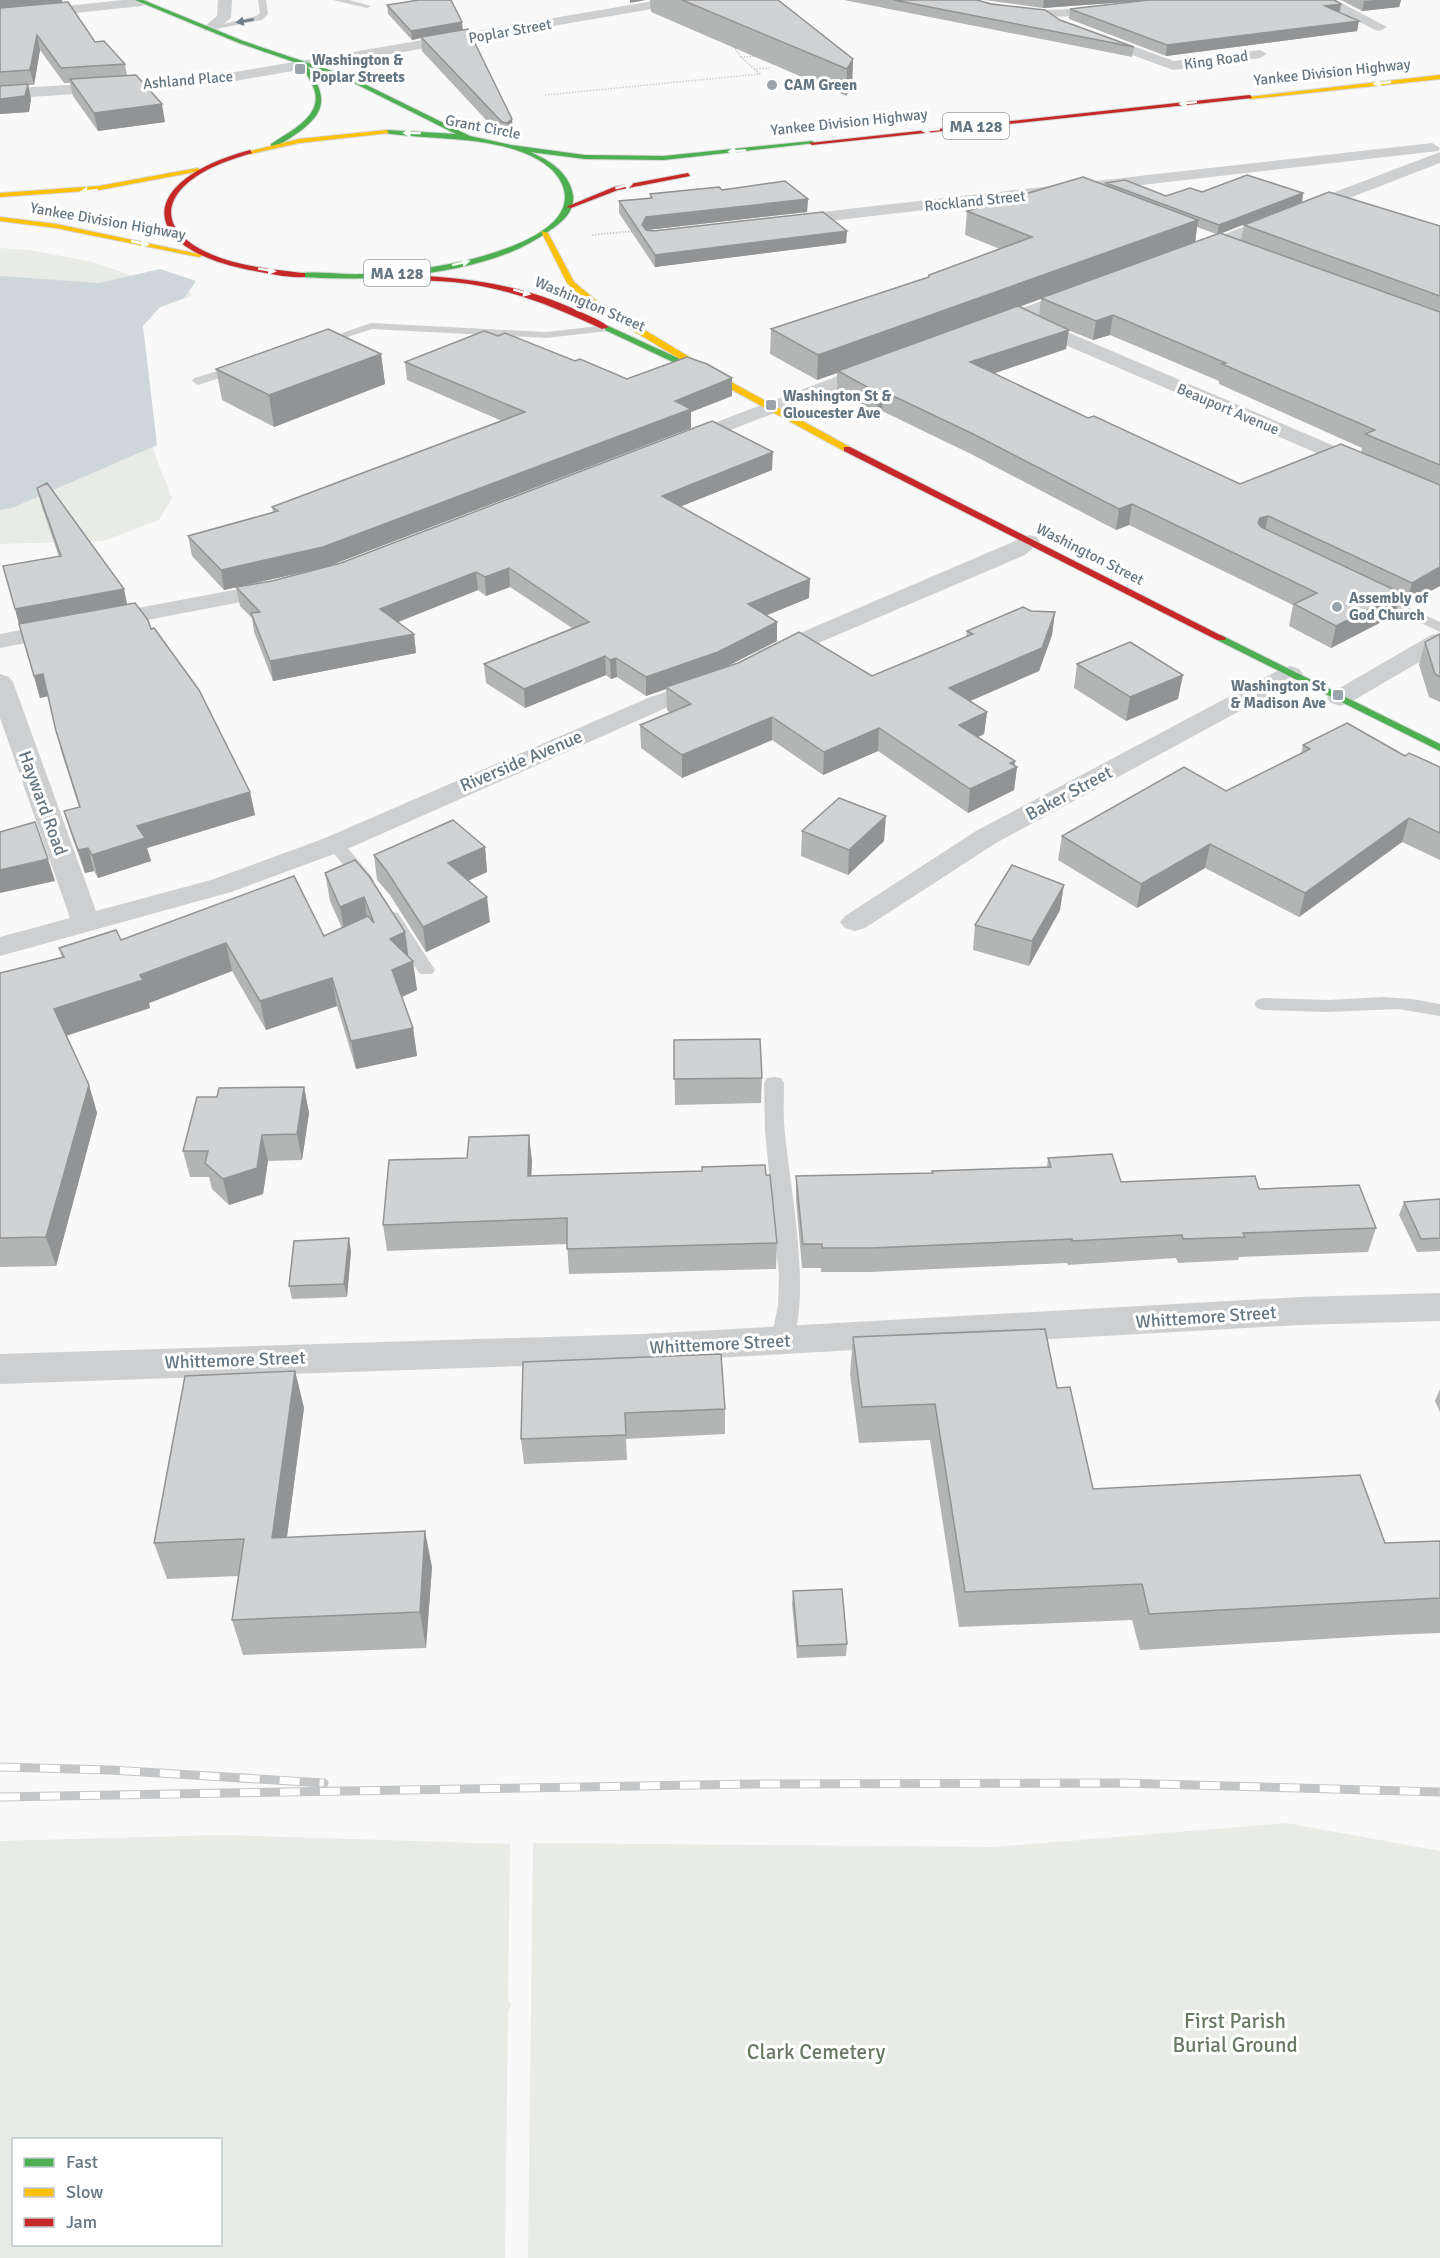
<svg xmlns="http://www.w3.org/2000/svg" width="1440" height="2258" font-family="Signika,sans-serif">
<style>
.green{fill:#e8ebe6;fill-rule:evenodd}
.water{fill:#ced6d9}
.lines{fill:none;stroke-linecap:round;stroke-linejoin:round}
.fast-casing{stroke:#d5d6d7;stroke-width:2}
.slow-casing{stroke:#d5d6d7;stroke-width:2}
.jam-casing{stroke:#d5d6d7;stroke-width:2}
.path-far1{stroke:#cbcccd;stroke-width:1.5;stroke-dasharray:1.5 1.5;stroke-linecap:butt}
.path{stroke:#cbcccd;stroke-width:2;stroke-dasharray:1.5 1.5;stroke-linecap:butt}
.lane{fill:#cecfd0;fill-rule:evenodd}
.street{fill:#cecfd0;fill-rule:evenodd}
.fast{fill:#4caf50;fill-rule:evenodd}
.slow{fill:#ffc107;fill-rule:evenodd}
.jam{fill:#c62828;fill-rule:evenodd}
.rail-casing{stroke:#c3c5c6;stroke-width:9}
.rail{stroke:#fff;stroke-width:7;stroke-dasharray:20;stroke-linecap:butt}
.wall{fill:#b3b5b5;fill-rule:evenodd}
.shaded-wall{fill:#929394}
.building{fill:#d0d2d3;stroke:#929394;stroke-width:1.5}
.oneway{fill:#707f8b}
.oneway2{fill:#f6fbf6}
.poi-dot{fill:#99a4ac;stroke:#fff;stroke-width:2}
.labels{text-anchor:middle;stroke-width:6;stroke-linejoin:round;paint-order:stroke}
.far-street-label{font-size:15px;fill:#657683;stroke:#fff}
.far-poi-label{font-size:15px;font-weight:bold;fill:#657683;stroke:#fff;text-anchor:start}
.shield{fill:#fff;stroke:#939fa8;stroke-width:1.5}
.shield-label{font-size:16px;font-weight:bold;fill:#657683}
.street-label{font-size:18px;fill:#657683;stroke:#fff}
.near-park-label{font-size:21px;fill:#687a64;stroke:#fff}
</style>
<rect width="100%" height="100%" fill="#f9f9f9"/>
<path class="green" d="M0,248L29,250L93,262L141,279L184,278L192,296L153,310L118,329L142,388L155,455L172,498L159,520L104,541L0,544Z
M1286,1823L1440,1851V2258H528L533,1843L994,1847Z
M223,1835L510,1844L508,2000L511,2004L508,2013L505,2258H0V1841ZM14,2140H220V2244H14Z"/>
<path class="water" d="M160,269L196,281L184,298L160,307L143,326L157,445L12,508L0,510V276L99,283Z"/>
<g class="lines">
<g class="fast-casing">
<path id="fast" d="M135,0H143L243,41L350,77L470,136L511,145L585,155L664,156L812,141L815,143L664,160L585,159L530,152C549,160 569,172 573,195C575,212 562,222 549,231C488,276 376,282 302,277H299V273C320,271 342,275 363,274C399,272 437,268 472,259C503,251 581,228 562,184C554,166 534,156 516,150C473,136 429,140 385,133L387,130L456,134L346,79L307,66C327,96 328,112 296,134C289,139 279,146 271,146V144C289,132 324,116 314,89C311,80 305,72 300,64L239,43Z
M608,326L713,374L714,376L707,378L605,330V326Z
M1221,635L1440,744V751L1217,640V636Z"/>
</g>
<g class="slow-casing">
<path id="slow" d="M1440,75V79L1250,99L1247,97Z
M387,130L389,133L299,143L250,154L247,152L299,139Z
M198,168L200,171L99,190L0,197V193L99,186Z
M0,217L56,224L203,255L199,257L56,228L0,221Z
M541,231L548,233L574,282L598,302L731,382L850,447V451H844L725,386L592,306L567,283Z"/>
</g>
<g class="jam-casing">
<path id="jam" d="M1250,95L1252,98L812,145L809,143Z
M250,150L252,153C239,157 226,161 213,167C168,188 151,224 204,251C234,266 269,269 302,273H305V277C289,278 270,274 255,271C136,250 134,181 250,150Z
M688,173L690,176L618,190L571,208L566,207L614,187Z
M368,274C440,275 510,279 576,310C587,315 600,320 609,327L602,329C553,306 507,287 453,282C424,279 394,282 365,278V274Z
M844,447H850L1226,638L1225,640H1217L844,451Z"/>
</g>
<path class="path-far1" d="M735,43L734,47L741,57
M757,56L741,57L754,69L769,68
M849,76L858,83
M545,95L760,74L754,69"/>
<path class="path" d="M592,235L635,231"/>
<path class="lane" d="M258,0H266L268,14L262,20L210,30L206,28L256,16L260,13Z
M333,0H349L371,6L367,8Z
M371,323L546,332L608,325L614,328L608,331L546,338L372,329L317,347L311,344Z
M241,364L245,366V370L198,385L192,381L194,378Z
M1375,592L1440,622V632L1370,599L1368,596L1370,593Z
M335,839L341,840L372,877L374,881L372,885H360L329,848L327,844Z
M392,912L398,913L435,970L432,974H420L417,970L383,917L386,913Z
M1384,997L1412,999L1440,1004V1016L1398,1009L1328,1012L1263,1010L1257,1008L1254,1004L1257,1000L1263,998L1328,1000Z
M774,1077L781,1078L784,1083C784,1100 783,1117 785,1134C790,1186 813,1302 790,1346L782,1348L774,1346L771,1340L778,1306L779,1276L765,1131L764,1083L767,1078Z"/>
<path class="street" d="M123,0H147L149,2L142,6L0,21V13Z
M218,0H232L231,18L215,31H205L203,28L217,16Z
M659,0H688L681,4L235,81L168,88L0,99V89L168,79L235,72Z
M960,0C988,0 1014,9 1043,10C1091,10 1138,0 1186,0L1179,4C1104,13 1036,28 962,3Z
M1318,0H1336L1387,27L1380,31L1375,30Z
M1091,31L1174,61L1260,50L1267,54L1260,58L1173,70L1086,38L1084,35L1086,32Z
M1432,143L1440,148L1438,151L786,226L780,225L777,221L780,217L786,216Z
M1440,152V163L1197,257H1185L1182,253L1185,249Z
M1083,286L1090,288L1092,292L1090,296L1032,317L1440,491V506L1021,326L1019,322L988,333L981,331L978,327L981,323Z
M880,360L887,362L890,366L887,370L686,447L679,449L672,447L668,443L672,439Z
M1029,535L1037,537L1040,542L1025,555L776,661L767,663L758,661L755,656L758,651Z
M281,581L289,583L293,588L289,593L0,648V634Z
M1440,633V650L1349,703L1340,706L1331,703L1327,698L1331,693L1431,635Z
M1290,666L1299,669L1303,674L1299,679L996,843L865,928L855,931L845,928L840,922L845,916L976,831L1281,669Z
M0,674L9,677L13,682L96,911L211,880L325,838L648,698L708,677L717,680L721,685L717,690L666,708L345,850L231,892L0,956V937L70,918L0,718Z
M1440,1293V1321L1300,1325L642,1362L0,1384V1354L642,1334L1300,1297Z"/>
<use href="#fast" class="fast"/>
<use href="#slow" class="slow"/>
<use href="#jam" class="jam"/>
<g class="rail-casing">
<path id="rail" d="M0,1767L110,1770L324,1783
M0,1797L754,1784L1121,1783L1440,1792"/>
</g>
<use href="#rail" class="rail"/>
</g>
<path class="wall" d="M0,0L62,2L95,42L125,64L127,75L165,122L98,131L73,96L70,83H64L40,50L34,85H28L31,99L29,112L0,114Z
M650,0H778L853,59L852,86L846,96L651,12Z
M844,0H977L991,4L1060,20L1134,47L1132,57Z
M984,0H1334L1341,4L1340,12L1359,21L1357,31L1166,56L1069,19L1070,9L1140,1L1043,8Z
M1341,0H1401L1399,7L1362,11Z
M387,5L463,30L512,119L513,135L508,138H503L422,51L421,38L412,40L388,14Z
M1106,183L1166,196L1202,192L1303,193L1302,202L1221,233L1241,240L1244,225L1440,226V586L1406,604L1399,601L1395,615L1331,648L1289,626L1293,605L1129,525L1116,530L971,454L882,411L877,413L837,391V373L817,380L770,354L771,329L928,277L929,275L1000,249L965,235L967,211L1105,185ZM1197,227L1216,234L1195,242ZM1041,299L1039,316L1019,307ZM1068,330L1093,340L1110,335L1219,381V384L1362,448L1361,452L1240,484L1088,418L994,373L1066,349Z
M722,190L808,199L807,212L647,230L653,231H847L846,243L655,267L619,213V201L650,198V194Z
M498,336L575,361L627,379L732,396L691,412V428L329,566L772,470L681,506L809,598L766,615L777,641L727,666L872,676L966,637L967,631L1031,611L1055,612L1052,635L1039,671L970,701L987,712L984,734L978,737L1015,761L1014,766L1017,767L1014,790L968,813L878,751L823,775L772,740L682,778L641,748L640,725L670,713L667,710L666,689L646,696L617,677L611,679L606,675L525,708L486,683L484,664L572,628L510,587L486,596L478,590L398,622L414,634L416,653L273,681L254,632L252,618L240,606L236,587L272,581L316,569L224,590L192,556L188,536L273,512L272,507L502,421L407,380L405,362Z
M381,354L385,384L274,427L222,400L216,369Z
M37,488L127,604L151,629L250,792L255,815L147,848L151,861L98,878L94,871L85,873L71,834L64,811L79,807L62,754L48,696L40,698L3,566L59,557L42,507Z
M1440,634V702L1429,697L1419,665L1425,642Z
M1077,664L1178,699L1126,721L1074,688Z
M1303,745L1405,756L1440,767V860L1402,842L1299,917L1205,868L1137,908L1058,860L1062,836L1226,791L1301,754Z
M802,831L884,841L848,875L801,856Z
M485,847L487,872L468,881L490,922L426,952L390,895L377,880L374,855Z
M355,860L405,932L408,956L417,990L402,997L413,1028L417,1056L356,1069L337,1006L266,1030L232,971L149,1003L150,1008L66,1036L89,1085L97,1113L56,1266L0,1267V973L62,957L59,948L121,940L324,936L342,928L330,901L325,873Z
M1060,910L1029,966L973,950L975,925Z
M674,1040L762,1078L761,1103L675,1105Z
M304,1087L309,1113L302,1160L268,1161L263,1194L229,1205L212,1189L209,1177H190L183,1151L217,1097Z
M1048,1158L1121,1182L1259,1189L1376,1228L1368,1252L1239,1257L1238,1260L1178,1263L1176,1258L1068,1265L1067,1263L870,1272H821V1268H802L796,1200V1176L932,1173V1171L1047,1167Z
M532,1161L531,1176L766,1175L777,1243L776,1269L569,1274L567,1244L387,1251L383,1225Z
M1440,1199V1251L1417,1252L1399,1215L1404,1202Z
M351,1251L347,1297L292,1299L289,1286Z
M853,1337L1057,1388L1093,1489L1385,1543L1440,1541V1633L1390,1635L1140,1650L1132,1620L959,1627L930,1440L859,1443L850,1374Z
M523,1362L725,1409V1434L626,1439L627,1460L524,1464L521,1439Z
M295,1371L304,1408L287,1537L432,1567L426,1648L243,1655L232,1620L239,1576L167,1579L154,1543Z
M1440,1389V1412L1435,1401Z
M793,1591L847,1644L846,1656L797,1658L792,1604Z"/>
<path class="shaded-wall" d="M0,0H62L63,4L0,11Z
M630,0H646L630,3Z
M1044,0H1154L1043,8Z
M1375,0H1401L1399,7L1362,11L1364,1Z
M1341,4L1339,14L1325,6Z
M1359,21L1357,31L1166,56L1167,45Z
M462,22L463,31L421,37V38L412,40L411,31Z
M37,35L40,50L34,85L30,70Z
M853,59L852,86L846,96L847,69Z
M28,84L31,99L29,112L0,114V99Z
M162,104L165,122L98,131L94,113Z
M512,119L513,135L508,138L507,123Z
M1303,193L1302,202L1217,235L1219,225Z
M808,199L807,212L647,230L642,237V225L646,217Z
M1198,220L1195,243L839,372L838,371L837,373L817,380L818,355Z
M847,231L846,243L655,267V255Z
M1113,315L1110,335L1093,340L1096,321Z
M1069,330L1066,349L969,382L970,362Z
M381,354L385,384L274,427L269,395Z
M732,378V396L691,412V428L326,567L224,590L221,570L675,401Z
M883,391L882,411L877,413L878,393Z
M773,452L772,470L662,514V496Z
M1132,504L1129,525L1116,530L1119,509Z
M1268,516L1264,537L1258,523L1260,518Z
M1440,567V586L1406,604L1412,583Z
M509,568L510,587L486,596L485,577Z
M476,572L478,590L383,628L380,609Z
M810,579L809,598L748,623V604Z
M124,589L128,608L20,628L15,609Z
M1401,593L1395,615L1331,648L1336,626Z
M1055,612L1052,635L1039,671L947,711L949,688Z
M777,622V641L718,671L666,687V689L646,696V677Z
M414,634L416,653L273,681L270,661Z
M605,656L606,675L525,708L524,689Z
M616,658L617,677L611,679L610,660Z
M43,674L49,696L40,698L34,676Z
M1183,675L1178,699L1126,721L1130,697Z
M987,712L984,734L957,748L959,725Z
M772,717V740L682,778V755Z
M879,728L878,751L823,775L824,752Z
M1015,761L1014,769L1017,767L1014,790L968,813L970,789Z
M250,792L255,815L147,848L151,861L98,878L92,855L137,826Z
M886,816L884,841L848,875L849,850Z
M1409,818L1402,842L1299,917L1305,893Z
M1210,844L1205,868L1137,908L1141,884Z
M485,847L487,872L451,888L448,863Z
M88,848L94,871L85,873L78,850Z
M48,859L55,881L0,893V870Z
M1064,885L1060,910L1029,966L1032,941Z
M364,897L368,925L345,935L340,907Z
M487,897L490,922L426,952L423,927Z
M405,932L409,960L390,939Z
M226,943L232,971L149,1003L150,1008L62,1037L54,1009Z
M413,961L417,990L397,999L392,970Z
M332,978L337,1006L266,1030L260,1001Z
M413,1028L417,1056L356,1069L351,1041Z
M89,1085L97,1113L56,1266L46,1237Z
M304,1087L309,1113L302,1160L297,1134Z
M262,1135L268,1161L263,1194L229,1205L223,1179Z
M529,1135L532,1161L530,1202L528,1176Z
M349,1238L351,1251L347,1297L344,1284Z
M295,1371L304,1408L282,1574L272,1538Z
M425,1531L432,1567L426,1648L420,1612Z"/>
<path class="building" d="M419,0H451L462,22L411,31L387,5Z
M682,0H778L853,59L847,69Z
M894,0H977L991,4L1045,10L1060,20L1134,47Z
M1149,0H1334L1341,4L1325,6L1359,21L1167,45L1070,9Z
M68,2L95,42L104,41L125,64L61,68L37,35L30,70L0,72V8Z
M468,29L512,119L507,123L502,122L421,37Z
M136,75L162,104L94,113L70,79Z
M28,84L25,96L0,99V86Z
M1247,175L1303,193L1219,225L1106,183L1125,180L1166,196L1190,188L1202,192Z
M1083,177L1198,220L818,355L771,329L929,277V275L1032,237L967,211Z
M785,181L808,199L646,217L642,225L646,230L653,231L823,212L847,231L655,255L619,201L652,198L650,194L719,187L722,190Z
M1329,192L1440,226V296L1244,225Z
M1220,233L1440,312V465L1365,434L1375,430L1222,364L1226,363L1113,315L1096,321L1041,298Z
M1018,306L1069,330L970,362L1088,418L1094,416L1240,484L1341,444L1440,485V567L1412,583L1268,516L1260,518L1258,523L1261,527L1401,593L1336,626L1294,604L1317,593L1132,504L1119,509L973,434L883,391L878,393L838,371Z
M328,329L381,354L269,395L216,369Z
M484,331L498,336L505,333L575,361L580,359L627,379L687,357L707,364L732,378L675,401L691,409L323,547L221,570L188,536L278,511L272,507L525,412L405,362Z
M712,421L773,452L662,496L810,579L748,604L777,622L718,652L646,677L616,658L610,660L605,656L524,689L484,664L589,622L509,568L485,577L476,572L380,609L414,634L270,661L251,613L260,612L236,587L272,581L341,563Z
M47,483L124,589L15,609L3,566L61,556L37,488Z
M135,603L148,620L151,629L154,628L199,690L250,792L137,826L145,838L92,855L88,848L78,850L64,811L80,807L56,731L43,674L34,676L19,624Z
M1023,607L1031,611L1055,612L1042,648L949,688L987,712L959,725L1015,761L1010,763L1017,767L970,789L879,728L824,752L772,717L682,755L640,725L691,704L666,687L738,663L799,632L872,676L973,634L967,631Z
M1440,634V677L1435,674L1425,642Z
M1130,642L1183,675L1130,697L1077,664Z
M1347,723L1405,756L1409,753L1440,767V833L1409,818L1305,893L1210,844L1141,884L1062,836L1184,767L1226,791L1310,749L1303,745Z
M839,798L886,816L849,850L802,831Z
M453,820L485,847L448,863L487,897L423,927L386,870L374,855Z
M35,822L48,859L0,870V832Z
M355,860L369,876L405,932L390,939L413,961L392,970L413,1028L351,1041L332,978L260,1001L226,943L140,975L143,980L54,1009L89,1085L46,1237L0,1238V973L64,957L59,948L116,930L121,940L294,876L324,936L368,916L374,923L364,897L340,907L325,873Z
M1012,865L1064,885L1032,941L975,925Z
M760,1039L762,1078L674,1079V1040Z
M304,1087L297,1134L262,1135L257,1168L223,1179L205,1163L208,1151H183L197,1097H217L219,1088Z
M529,1135L528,1176L702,1171V1167L765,1165L766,1175H770L777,1243L567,1249V1218L383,1225L389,1160L467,1158L469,1137Z
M1112,1154L1121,1182L1255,1176L1259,1189L1359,1185L1376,1228L1243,1233L1245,1237L1183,1239L1182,1235L1072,1241V1239L872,1248H822V1244H803L796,1176L933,1173L932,1171L1051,1167L1048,1158Z
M1440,1199V1238L1421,1239L1404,1202Z
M349,1238L344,1284L289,1286L294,1241Z
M1045,1329L1057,1388L1070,1387L1093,1489L1360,1475L1385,1543L1440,1541V1598L1149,1614L1142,1584L965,1592L935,1404L862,1407L853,1337Z
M721,1354L725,1409L625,1413L626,1435L521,1439L523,1362Z
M295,1371L272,1538L425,1531L420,1612L232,1620L244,1539L154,1543L185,1376Z
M842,1589L847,1644L798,1646L793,1591Z"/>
<defs><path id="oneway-solid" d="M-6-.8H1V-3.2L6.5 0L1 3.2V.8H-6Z" transform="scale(1.5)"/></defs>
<use class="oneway" href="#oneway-solid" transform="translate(245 21) rotate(169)"/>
<g class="oneway2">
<use href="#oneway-solid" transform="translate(1382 83) rotate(174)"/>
<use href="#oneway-solid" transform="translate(1188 103) rotate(174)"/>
<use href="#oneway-solid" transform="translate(931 130) rotate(174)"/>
<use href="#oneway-solid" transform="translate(412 133) rotate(-179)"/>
<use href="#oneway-solid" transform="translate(737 151) rotate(175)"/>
<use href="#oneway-solid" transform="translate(624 186) rotate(-15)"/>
<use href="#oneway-solid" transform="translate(89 191) rotate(173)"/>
<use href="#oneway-solid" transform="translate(140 243) rotate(11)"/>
<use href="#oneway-solid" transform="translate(461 263) rotate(-14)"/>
<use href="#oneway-solid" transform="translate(267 270) rotate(9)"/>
<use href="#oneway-solid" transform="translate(522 292) rotate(15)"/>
</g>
<g class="poi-dot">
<rect x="294" y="63" width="12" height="12" rx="3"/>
<circle cx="772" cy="85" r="6"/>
<rect x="765" y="399" width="12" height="12" rx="3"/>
<circle cx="1337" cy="607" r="6"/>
<rect x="1332" y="689" width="12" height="12" rx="3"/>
</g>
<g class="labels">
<g class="far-street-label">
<text transform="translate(510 31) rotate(-10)" y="5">Poplar Street</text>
<text transform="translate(1216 60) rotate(-8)" y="5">King Road</text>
<text transform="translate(1332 72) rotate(-6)" y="5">Yankee Division Highway</text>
<text transform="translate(188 80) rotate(-5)" y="5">Ashland Place</text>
<text transform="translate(849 122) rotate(-6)" y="5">Yankee Division Highway</text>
<text transform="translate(483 127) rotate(11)" y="5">Grant Circle</text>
<text transform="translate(975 201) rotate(-6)" y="5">Rockland Street</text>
<text transform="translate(108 221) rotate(10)" y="5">Yankee Division Highway</text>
<text transform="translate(590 304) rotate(23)" y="5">Washington Street</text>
<text transform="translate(1228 409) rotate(23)" y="5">Beauport Avenue</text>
<text transform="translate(1090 554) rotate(27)" y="5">Washington Street</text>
</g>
<g class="far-poi-label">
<text x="312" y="65">Washington &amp;<tspan x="312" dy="17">Poplar Streets</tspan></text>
<text x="784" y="90">CAM Green</text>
<text x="783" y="401">Washington St &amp;<tspan x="783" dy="17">Gloucester Ave</tspan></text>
<text x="1349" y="603">Assembly of<tspan x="1349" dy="17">God Church</tspan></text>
<text x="1326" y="691" text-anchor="end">Washington St<tspan x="1326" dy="17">&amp; Madison Ave</tspan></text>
</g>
<g class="shield">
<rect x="943" y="113" width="66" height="26" rx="4.5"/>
<rect x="364" y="260" width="66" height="26" rx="4.5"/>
</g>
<g class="shield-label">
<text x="976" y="132">MA 128</text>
<text x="397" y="279">MA 128</text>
</g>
<g class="street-label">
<text transform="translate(521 761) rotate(-23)" y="6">Riverside Avenue</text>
<text transform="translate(1069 793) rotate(-28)" y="6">Baker Street</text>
<text transform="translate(43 803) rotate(70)" y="6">Hayward Road</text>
<text transform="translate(1206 1317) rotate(-4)" y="6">Whittemore Street</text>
<text transform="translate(720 1344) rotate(-3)" y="6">Whittemore Street</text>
<text transform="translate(235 1360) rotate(-2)" y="6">Whittemore Street</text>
</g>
<g class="near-park-label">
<text x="1235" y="2028">First Parish<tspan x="1235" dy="24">Burial Ground</tspan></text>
<text x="816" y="2059">Clark Cemetery</text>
</g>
</g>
<rect x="12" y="2138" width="210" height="108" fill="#ffffff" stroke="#c1c8cd" stroke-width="1.5"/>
<rect x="24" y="2158" width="30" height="9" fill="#4caf50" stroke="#c1c8cd" stroke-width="1.5"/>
<text x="66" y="2168" font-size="18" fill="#657683">Fast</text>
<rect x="24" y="2188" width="30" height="9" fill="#ffc107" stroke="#c1c8cd" stroke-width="1.5"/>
<text x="66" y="2198" font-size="18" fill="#657683">Slow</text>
<rect x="24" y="2218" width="30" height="9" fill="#c62828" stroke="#c1c8cd" stroke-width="1.5"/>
<text x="66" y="2228" font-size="18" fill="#657683">Jam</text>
</svg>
